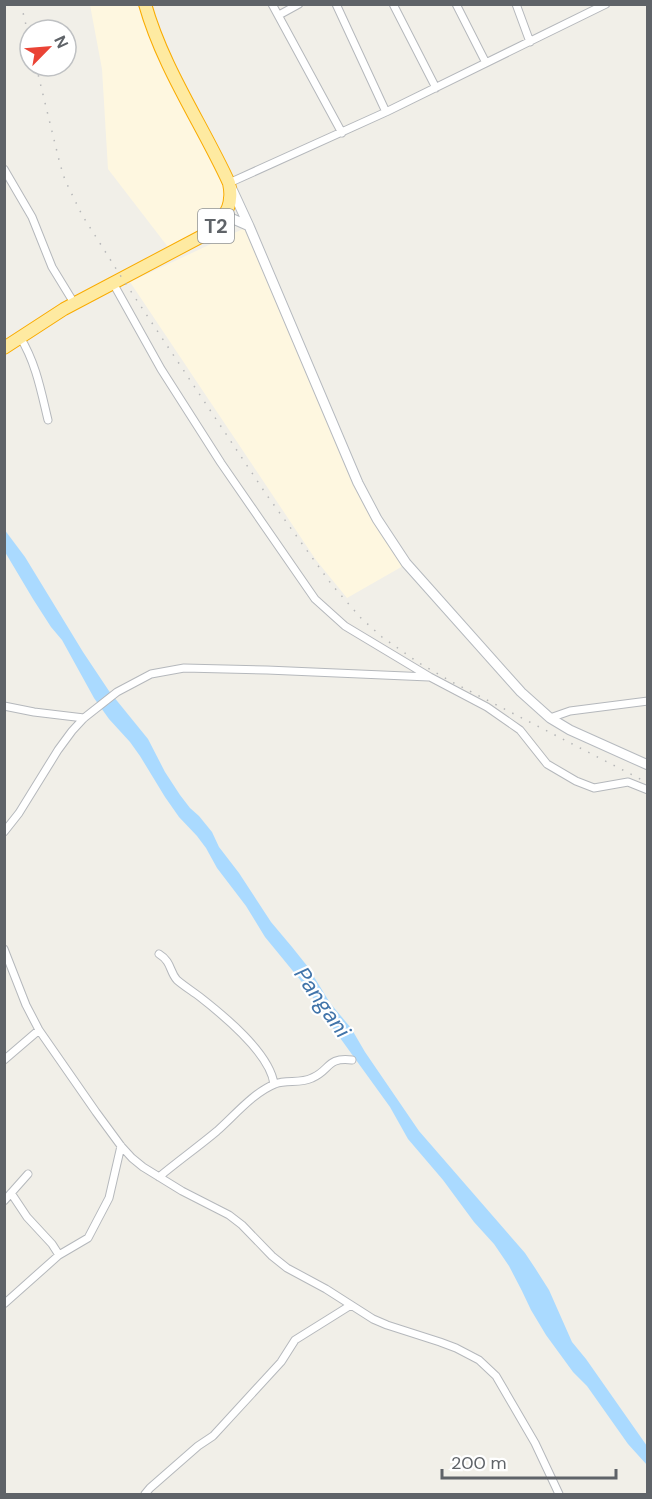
<svg xmlns="http://www.w3.org/2000/svg" width="652" height="1499" font-family="'DM Sans',sans-serif">
<style>
.commercial{fill:#fef7e0}
.water{fill:#aadaff}
.lines{fill:none;stroke-linecap:round;stroke-linejoin:round}
.minor-casing{stroke:#b5b8bc;stroke-width:9}
.secondary-casing{stroke:#b6babf;stroke-width:11}
.trunk-casing{stroke:#f9ab00;stroke-width:14}
.minor{stroke:#fff;stroke-width:7}
.secondary{stroke:#fff;stroke-width:9}
.trunk{stroke:#feeaa1;stroke-width:12}
.rail{stroke:#b6b7b8;stroke-width:1.5;stroke-dasharray:1.5 8;stroke-linecap:butt}
.labels{text-anchor:middle;stroke-width:4.5;stroke-linejoin:round;paint-order:stroke}
.shield{fill:#fff;stroke:#8f9295;stroke-width:1.5}
.shield-label{font-size:20px;font-weight:bold;fill:#5f6368}
.water-label{font-size:22px;font-style:italic;fill:#4174aa;stroke:#fff}
</style>
<rect width="100%" height="100%" fill="#f1efe8"/>
<path class="commercial" d="M90,5H139L144,22L158,57L223,185L224,199L219,212L211,222L203,229L168,247L108,169L102,69Z
M245,228L354,485L373,522L403,566L347,598L316,560L130,282Z"/>
<path class="water" d="M4,529L25,557L83,652L109,691L148,739L165,772L180,795L190,808L199,816L212,832L219,847L239,873L271,922L292,947L308,967L330,1003L351,1028L365,1052L419,1131L525,1253L535,1268L549,1290L572,1342L586,1359L647,1446V1465L628,1444L587,1386L573,1372L546,1335L531,1310L522,1291L509,1266L494,1244L474,1222L443,1180L408,1139L390,1107L330,1024L306,987L265,937L246,906L217,868L206,848L197,836L179,817L165,797L140,756L130,742L109,719L94,698L62,640L51,627L33,599L5,552Z"/>
<g class="lines">
<g class="minor-casing">
<path id="minor" d="M272,4L342,133
M336,4L386,112
M393,4L436,88
M456,4L486,63
M516,4L530,42
M279,15L299,4
M4,169L32,217L52,267L74,303
M229,183L386,112L606,4
M113,283L161,369L221,463L315,599L345,626L430,677L487,707L520,730L547,764L576,781L594,788L628,782L648,790
M20,337C36,363 41,391 48,420
M4,706L34,712L84,718
M550,718L570,711L648,701
M4,832L19,813L58,750L72,731L84,718L117,692L151,674L184,668L267,670L429,677
M4,949L26,1005L39,1030L96,1112L121,1146L132,1158L143,1167L182,1191L229,1215L242,1225L272,1256L287,1268L326,1289L373,1319L387,1325L440,1342L456,1348L479,1360L496,1376L535,1443L559,1494
M159,954C172,962 169,971 177,980C184,986 192,991 200,997C223,1015 270,1053 274,1084
M4,1060L39,1030
M159,1177C178,1161 198,1147 217,1131C234,1116 254,1092 275,1084C286,1079 300,1084 312,1078C331,1070 326,1057 352,1060
M11,1193L27,1217L52,1244L59,1255
M4,1201L28,1174
M4,1304L59,1255L88,1238L109,1198L121,1146
M145,1494L150,1488L198,1446L213,1436L281,1362L295,1340L351,1305"/>
</g>
<g class="secondary-casing">
<path id="secondary" d="M231,187L249,226L358,483L377,519L406,563L521,692L550,718L570,730L648,765
M224,215L249,226"/>
</g>
<g class="trunk-casing">
<path id="trunk" d="M4,348L64,309L206,234C217,225 230,212 230,198C231,193 230,188 229,183C202,124 163,68 145,4"/>
</g>
<use href="#minor" class="minor"/>
<use href="#secondary" class="secondary"/>
<use href="#trunk" class="trunk"/>
<path class="rail" d="M21,4L30,42
M36,66L60,164L65,180L82,215L122,278L266,494L332,585L361,618L382,637L419,663L452,682L648,783"/>
</g>
<g class="labels">
<rect class="shield" x="198" y="209" width="36" height="34" rx="4.5"/>
<g class="shield-label">
<text x="216" y="233">T2</text>
</g>
<g class="water-label">
<text transform="translate(323 1002) rotate(55)" y="8">Pangani</text>
</g>
</g>
<rect width="652" height="1499" fill="none" stroke="#5f6368" stroke-width="12"/>
<g transform="translate(48 48) rotate(65)"><circle r="28" fill="#ffffff" stroke="#bfc1c3" stroke-width="1.5"/>
<path d="M0-4.5L10 22L0 15L-10 22Z" fill="#ea4335"/>
<text y="-9" font-size="16" font-weight="bold" text-anchor="middle" fill="#5f6368">N</text>
</g>
<path d="M442 1469v9h174v-9" fill="none" stroke="#5f6368" stroke-width="3"/>
<text x="451" y="1469" font-size="18" fill="#5f6368" stroke="#ffffff" stroke-width="4.5" paint-order="stroke">200 m</text>
</svg>
